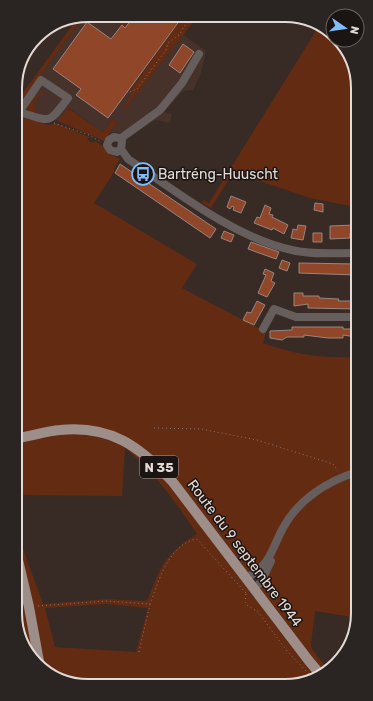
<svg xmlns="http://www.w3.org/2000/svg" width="373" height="701" font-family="Rubik,sans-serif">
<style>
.built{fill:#46322a}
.green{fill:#642b13;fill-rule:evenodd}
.building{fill:#904629;stroke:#978680}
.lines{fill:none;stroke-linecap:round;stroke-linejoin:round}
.path{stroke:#867b76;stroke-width:1;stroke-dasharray:1 3;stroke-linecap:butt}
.minor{stroke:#665e5c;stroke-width:8}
.major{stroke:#9d8e89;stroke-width:10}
.labels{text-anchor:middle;stroke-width:3;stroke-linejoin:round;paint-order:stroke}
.shield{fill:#1a1412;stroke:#a79f9b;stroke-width:1}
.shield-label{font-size:13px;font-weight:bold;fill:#e3dad6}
.poi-label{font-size:14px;fill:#e3dad6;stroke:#1a1412;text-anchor:start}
.street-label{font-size:14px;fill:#e3dad6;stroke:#1a1412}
.rim{fill:none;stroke:#e3dad6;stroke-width:2}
</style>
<rect width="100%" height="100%" fill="#382a25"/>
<path class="built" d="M88,15H114L112,19L125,28L135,15L183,16L130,92L133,94L123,108L125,109L183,35L206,51L201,73L193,90L183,91L164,112L172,114L170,123L156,120L126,139L121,134L116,132L110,133L117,123L114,118L103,132L69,108L58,121L17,107L83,17Z"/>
<path class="green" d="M114,15H135L125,28L112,18Z
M183,16H198L125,109L123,108L132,94L130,92Z
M83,17L17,107H16V102L77,19Z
M319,26L333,33V40H338L354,65L355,207L310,198L233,172L211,208L202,203L203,200L209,203Z
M42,92L43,95L38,96L34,103L36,112L47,117L28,110C26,101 34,96 42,92Z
M68,108L103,132L114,118L117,123L104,141L58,121Z
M16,115L49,125L56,123L89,137L87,140L93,143L95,141C105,146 109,154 120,159L114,169V172L94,203L197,264L182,288L266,332L263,343C298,355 319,358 356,357L358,618L315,611L311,645L312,649L327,669L308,682L78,685L40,668L19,636L20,630L19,623L18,535L43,604L107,599L145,601L148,599C162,564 165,554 197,534C175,501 156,474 125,448L122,496L18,495ZM268,571L254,588L247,578L257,572ZM106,604L148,608L136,652L55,647L45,608Z"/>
<path class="building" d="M135,15L183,16L108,118L76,95L81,89L53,69L87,22L111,39L122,25L125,28Z
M183,44L194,52L180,73L169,65Z
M120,164L216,229L210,238L115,173Z
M231,196L246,202L241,213L233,210L234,207L232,206L230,209L227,207Z
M315,203L323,204V212L314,210Z
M265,205L271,208L269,214L273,215L272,217L288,225L284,234L273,228L272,230L254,223L257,217L260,218Z
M298,225L306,226L303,240L291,238L293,229L297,230Z
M355,225V233H350V238L330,239V226Z
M224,231L234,235L231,242L221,238Z
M313,233H322V242H313Z
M251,242L279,252L276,259L248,249Z
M282,260L290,263L287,271L279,268Z
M299,263L356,264V275L299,273Z
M265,269L274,273L271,281L275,283L267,297L258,293L266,275L263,274Z
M294,293H303V296H319V298L339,299L338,301H356V309L308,308V304L294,306Z
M257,301L265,305L254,325L243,320L247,312L251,313Z
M351,326H356V337L343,335V338H328L304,335V337H287L282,340L270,338V331L292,330V327H343V329H351Z"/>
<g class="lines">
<path class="path" d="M130,92L137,89L166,50L168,43L180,34L184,26L191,20L192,16
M54,123L89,135L101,142
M154,428L201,429L257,440L333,464L338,471
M267,585L270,596
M246,594L245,602L247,605L258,612L287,651L309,674
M38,606L106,601L150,604C159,581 168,544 197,539L246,593
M139,652L150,604"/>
<path class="minor" d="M16,111L19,112C51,121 47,126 68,98L41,80L19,112
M120,139L160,110L182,83L199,54
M121,149L117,152L110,150L107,145L109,140L114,137L119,138L122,141L121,149L128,159C176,191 235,238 292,250C312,255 334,253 355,253
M263,329L274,309L296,317H356
M246,578C271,565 271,550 283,528C298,500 327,481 357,472
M254,589L261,582L271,561"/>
<path class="major" d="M18,438C32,436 46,431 60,430C111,425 139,446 172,481L309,661L320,674
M18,560L29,607L40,667"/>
</g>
<defs>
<g id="bus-ring" transform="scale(1.15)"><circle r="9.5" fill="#1a1412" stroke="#83bcfb" stroke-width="1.5"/><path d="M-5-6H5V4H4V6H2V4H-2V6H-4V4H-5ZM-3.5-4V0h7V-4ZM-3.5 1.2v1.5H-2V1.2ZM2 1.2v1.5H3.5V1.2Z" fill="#83bcfb"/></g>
</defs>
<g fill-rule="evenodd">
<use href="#bus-ring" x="143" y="174"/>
</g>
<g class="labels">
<rect class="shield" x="140" y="456" width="38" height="22" rx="3"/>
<g class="shield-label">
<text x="159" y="472">N 35</text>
</g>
<g class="poi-label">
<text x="158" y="179">Bartréng-Huuscht</text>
</g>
<g class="street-label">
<text transform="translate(245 553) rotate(53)" y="5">Route du 9 septembre 1944</text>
</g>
</g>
<path d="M0 0H373V701H0ZM88 22H285A66 66 0 0 1 351 88V613A66 66 0 0 1 285 679H88A66 66 0 0 1 22 613V88A66 66 0 0 1 88 22Z" fill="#2a2422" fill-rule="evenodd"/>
<path class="rim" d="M88 22H285A66 66 0 0 1 351 88V613A66 66 0 0 1 285 679H88A66 66 0 0 1 22 613V88A66 66 0 0 1 88 22Z"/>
<g transform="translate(345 28) rotate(103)"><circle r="19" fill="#1a1412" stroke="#6a6360"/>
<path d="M0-3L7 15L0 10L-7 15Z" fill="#83bcfb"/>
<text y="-6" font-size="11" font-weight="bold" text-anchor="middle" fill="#e3dad6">N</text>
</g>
</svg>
